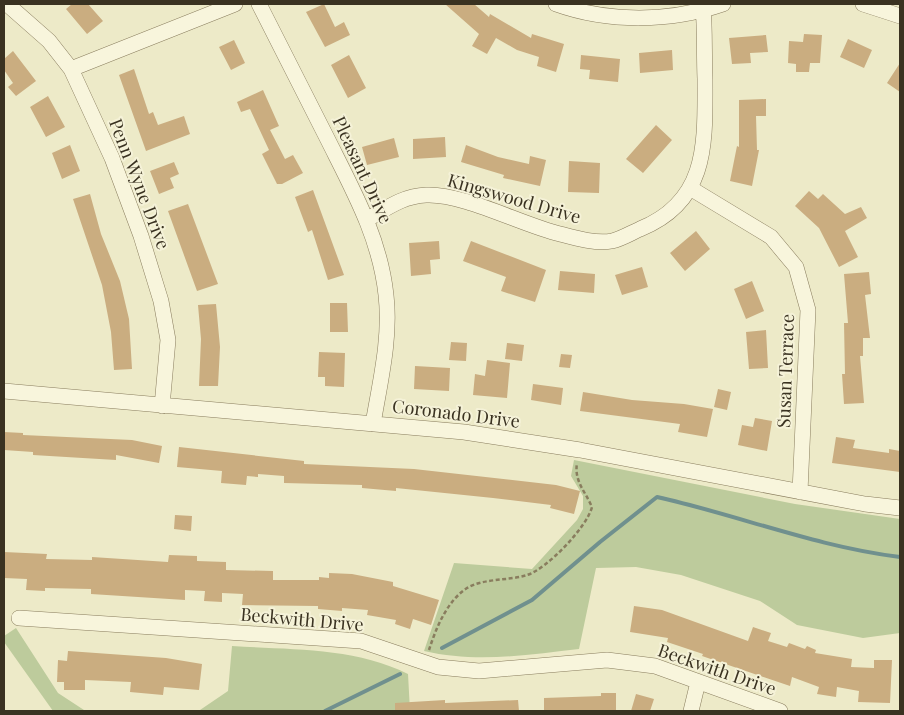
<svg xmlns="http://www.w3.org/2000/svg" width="904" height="715" font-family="'Playfair Display',serif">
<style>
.green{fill:#bdcb9c}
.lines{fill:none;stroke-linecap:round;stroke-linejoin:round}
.stream{stroke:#70908e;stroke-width:4}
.building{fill:#caad80}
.minor-casing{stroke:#897d5e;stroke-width:16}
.path{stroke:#897d5e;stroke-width:2.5;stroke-dasharray:4 2.5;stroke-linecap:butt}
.minor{stroke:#f8f5dc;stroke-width:15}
.labels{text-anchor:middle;stroke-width:4;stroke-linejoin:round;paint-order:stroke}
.street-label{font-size:18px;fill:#3a3221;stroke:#f5f2d8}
</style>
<rect width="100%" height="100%" fill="#edeac8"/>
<path class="green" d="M574,460L795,504L900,519V633L863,638L797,625L760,601L681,575L636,567L596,568L579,649C527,655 476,663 424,651L454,563L532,569L577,520L583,509V496L571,476Z
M16,628L58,693L84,710H200L228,691L232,646C291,650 354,647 408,674L410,711H53L4,642V636Z"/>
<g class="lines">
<path class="stream" d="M442,648L532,600L600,542L657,497C738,515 817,547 900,557
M325,711L400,674"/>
</g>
<path class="building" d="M72,4H88L103,21L87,34L66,9Z
M324,4L335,27L344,22L350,35L325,47L306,12Z
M445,4H474L489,17L490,14L531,38L532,34L564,44L556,72L537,66L539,57L517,50L496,38L487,54L472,46L479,34Z
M804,34L822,35L820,63H810L809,72H796V64L788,63L789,41L803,42Z
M766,35L768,52L750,53L751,63L732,64L729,38Z
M848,39L872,50L864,68L840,57Z
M234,40L245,63L231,70L219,47Z
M672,50L673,70L640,73L639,53Z
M13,51L36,81L16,96L8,87L13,83L4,70V59Z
M349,55L366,88L348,98L331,65Z
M581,55L620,59L618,82L589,79L590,70L580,69Z
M900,63V92L887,83Z
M134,69L149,114L153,112L158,125L184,116L190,134L146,151L119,75Z
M263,90L279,126L270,130L285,159L293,155L303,173L282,184H277L262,154L269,150L250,109L241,112L237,102Z
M48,96L65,127L46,137L30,107Z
M766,99V116H756L757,150H759L752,186L730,181L737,146L739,147V100Z
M656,125L672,140L643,173L626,159Z
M445,137L446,157L413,159V139Z
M394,138L399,157L367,165L362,147Z
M70,145L80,171L62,179L52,153Z
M466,145L498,157L529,164L530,156L546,160L540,186L503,178L504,175L461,162Z
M569,161L600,163L599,193L568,192Z
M174,162L179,174L170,178L174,188L159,194L150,171Z
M313,190L344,275L328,280L312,230L308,232L295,197Z
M809,191L818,199L823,194L845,214L861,207L867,218L845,231L858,257L839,267L819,228L795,206Z
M90,194L101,234L120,281L129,319L132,369L114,370L111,332L102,285L73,199Z
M188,204L218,284L197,291L168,211Z
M696,231L710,249L685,271L670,253Z
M439,241L440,259L430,260L431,274L411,276L409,243Z
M471,241L546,270L535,302L501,291L506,277L463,261Z
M642,267L648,287L622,295L615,275Z
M560,271L595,274L594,293L558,290Z
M869,272L871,294L865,295L870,338H863V356H860L864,403L844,404L842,374H845L844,323H848L844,274Z
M752,281L764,311L746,319L734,289Z
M330,303H347L348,332H330Z
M216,304L220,347L218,386H199L201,339L198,305Z
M766,330L768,368L749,369L746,332Z
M451,342L467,343L466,361L449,360Z
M507,343L524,345L522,361L505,359Z
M319,352L345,353L344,387L325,386V377H318Z
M561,354L572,355L570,368L559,367Z
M487,360L510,363L507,398L473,395L475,374L485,376Z
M415,366L450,368L449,391L414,389Z
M533,384L563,388L561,405L531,400Z
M718,389L731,392L727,410L714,407Z
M583,392L632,400L684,404L713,409L707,437L678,432L680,424L580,411Z
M755,418L772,421L767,451L738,445L742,425L753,427Z
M4,432L23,433V435L132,440L162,446L159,463L116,455V460L33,455V452L4,450Z
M836,437L855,440L853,448L889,453V449L900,451V472L832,463Z
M179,447L304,461V464L414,469L556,485L580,491L574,514L550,508L551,505L493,498L396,488V491L362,488V485L284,483V476L258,474V477L247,476L246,485L221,483L222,471L177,467Z
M175,515L192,516L191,531L174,529Z
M4,552L47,554L46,559L92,560V557L168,562L169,555L197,556V561L226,562V570L273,571V580H319V577L329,578V573L352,574L393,582V586L439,600L431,625L413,619L410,629L395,624L396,620L367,615L368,610L342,608V611L318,609V606L242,605L243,594L222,593V602L204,601L205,591L185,590V600L91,594V589L45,588V591L26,590L27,579L4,578Z
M634,606L662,610L748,641L753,627L771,633L768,641L787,647L789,643L805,649L807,646L816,650L815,653L852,659L851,667L874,668V660H892L890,703L858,702L859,691L837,687L836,697L817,694L819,687L792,677L790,686L702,656L703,654L667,642L668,638L630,632Z
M68,651L166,658L202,664L199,690L164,687L163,695L130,692L131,682L85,680V690H64V682H57L58,660L67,661Z
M601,693H616V711H544V698L601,696Z
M636,694L654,699L650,711H631Z
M445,700V703L518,700L519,711H395V703Z"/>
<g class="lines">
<g class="minor-casing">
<path id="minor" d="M7,4L49,41L71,69L112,158L141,236L161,301L168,340L162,406
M259,4C282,49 305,94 328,140C353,190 380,238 386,295C391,338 380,382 373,424
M556,4C609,23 671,22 723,4
M863,4L900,16
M71,69L235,4
M690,188L771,237L796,267L808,310L800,492
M368,219C387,208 403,196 426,195C463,193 522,225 560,234C575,238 596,244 612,241C621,239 631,233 640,229C709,201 705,142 705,79C704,54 705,29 703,4
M4,391L464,432L580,450L865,504L900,508
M19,618L361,641L438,667L479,671L607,660L655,666L780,711
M691,711L698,682"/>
</g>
<path class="path" d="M429,650C436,628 447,601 467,588C484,578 508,581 527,575C547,569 587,527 592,507C585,491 574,481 577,463"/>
<use href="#minor" class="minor"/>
</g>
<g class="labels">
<g class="street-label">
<text transform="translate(362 170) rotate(65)" y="6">Pleasant Drive</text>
<text transform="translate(139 184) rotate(69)" y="6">Penn Wyne Drive</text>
<text transform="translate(514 199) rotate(16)" y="6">Kingswood Drive</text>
<text transform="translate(786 371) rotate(-88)" y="6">Susan Terrace</text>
<text transform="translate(456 414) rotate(7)" y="6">Coronado Drive</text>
<text transform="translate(302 620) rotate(5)" y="6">Beckwith Drive</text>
<text transform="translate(717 670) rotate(19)" y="6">Beckwith Drive</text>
</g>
</g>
<rect width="904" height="715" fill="none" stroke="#3a3221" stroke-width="10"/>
</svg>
